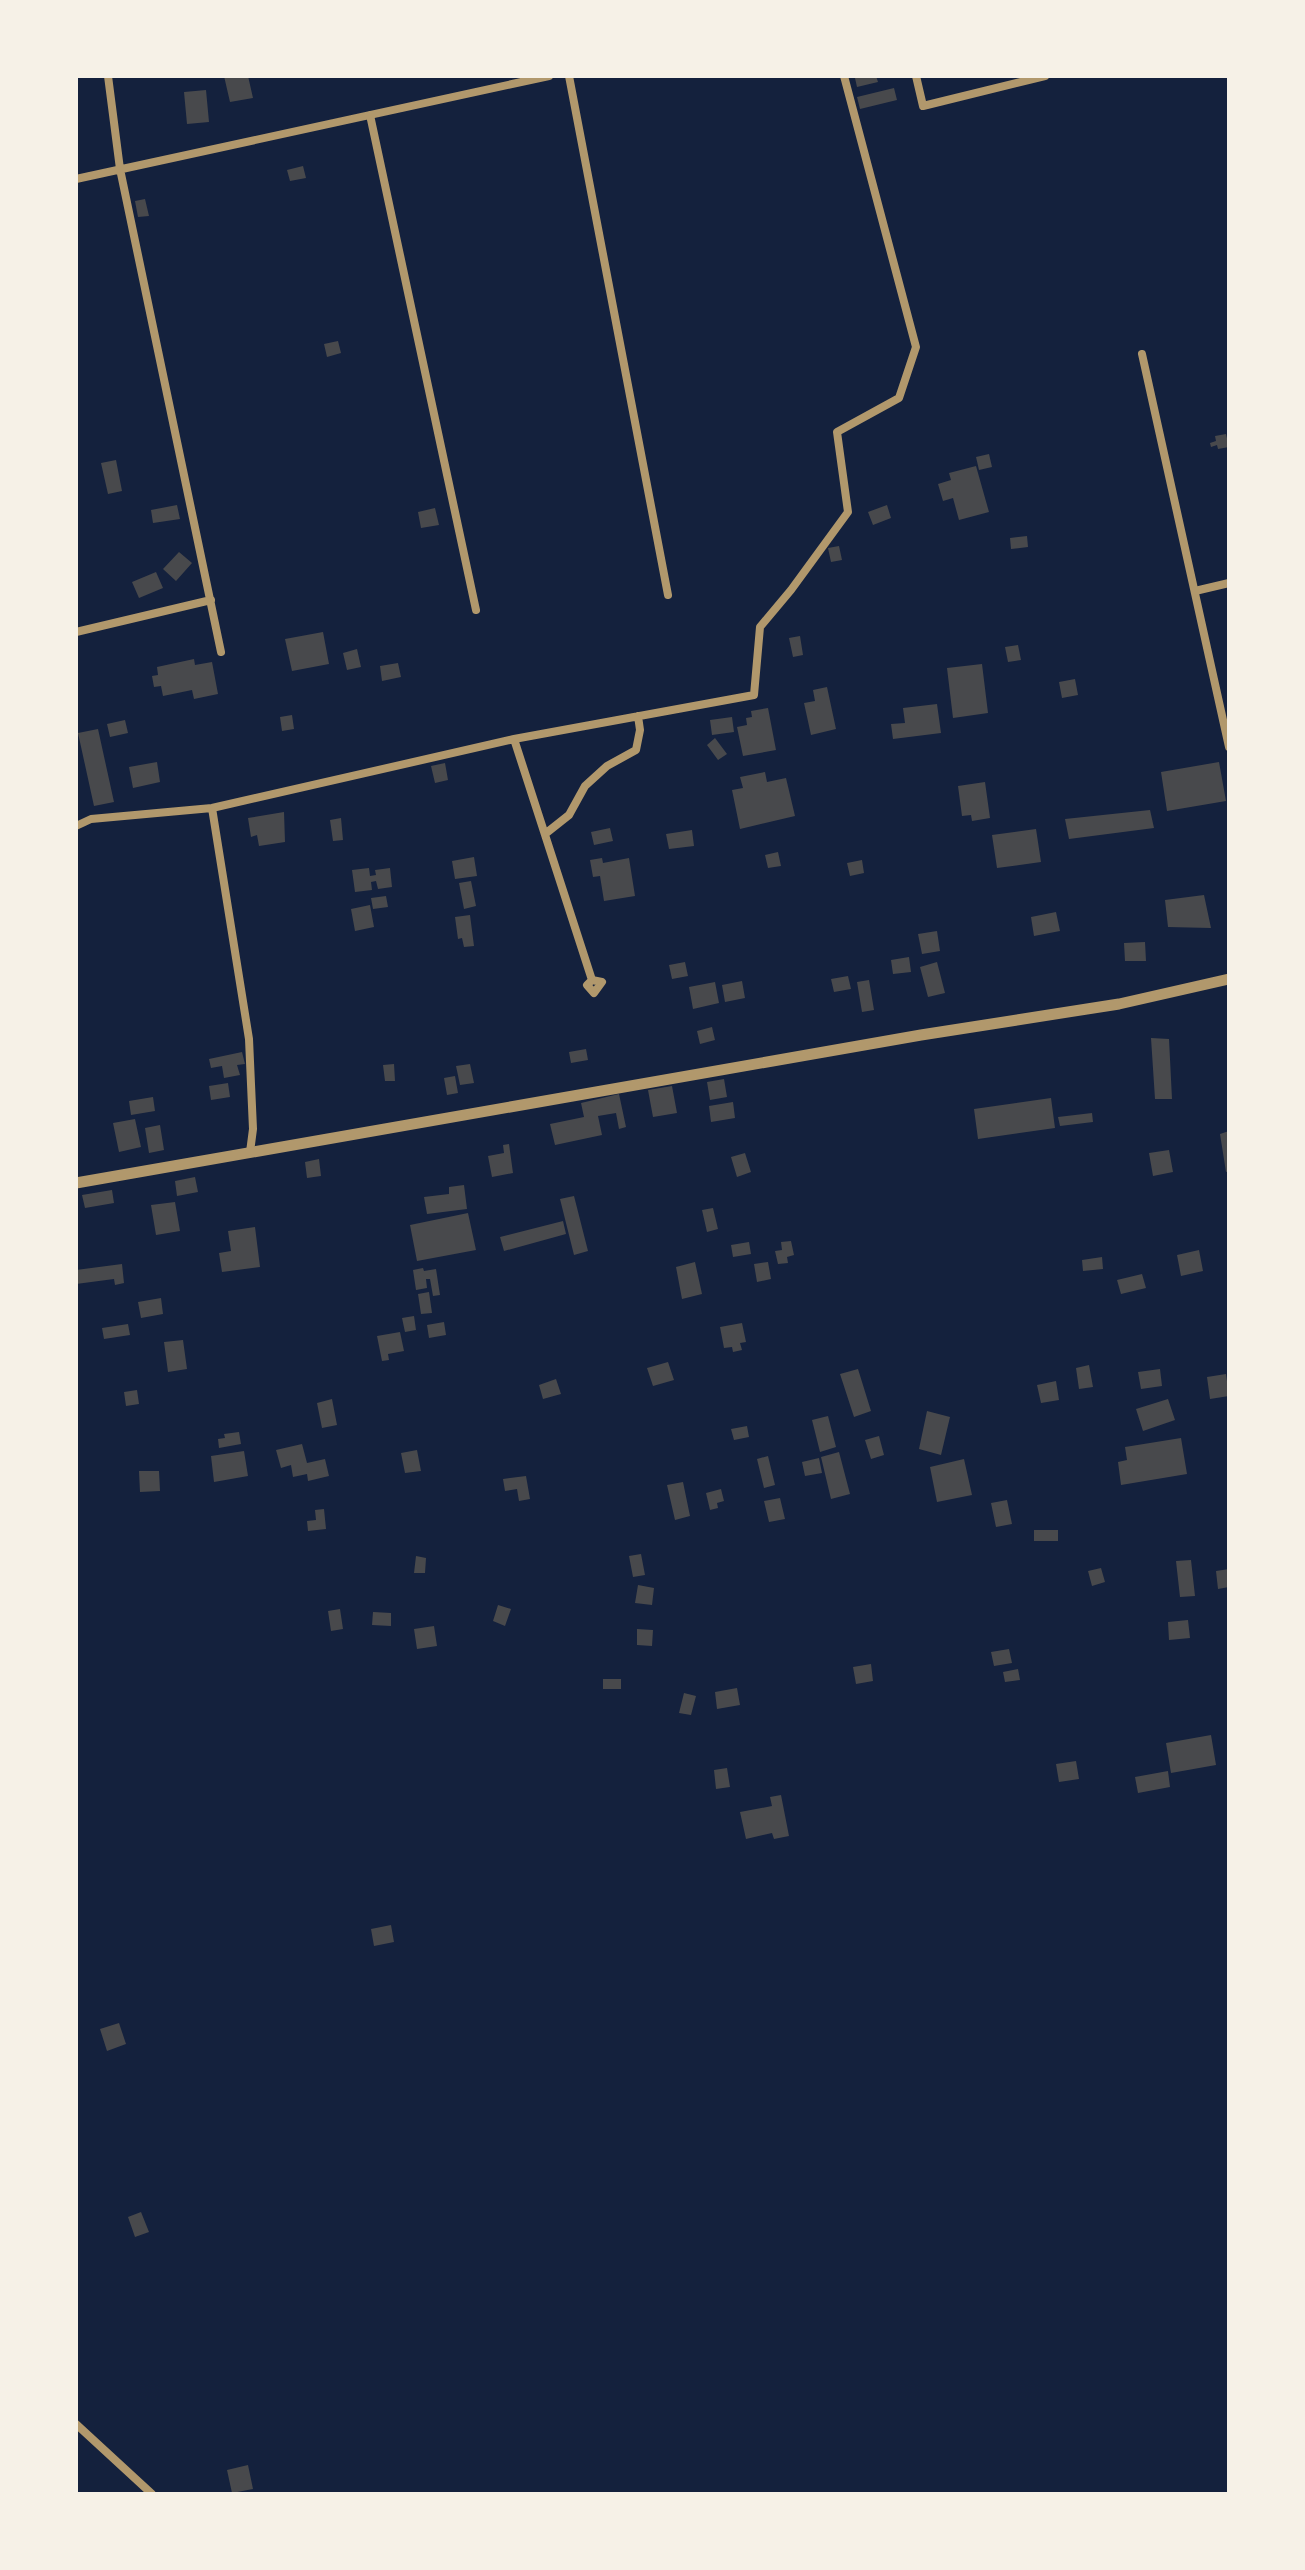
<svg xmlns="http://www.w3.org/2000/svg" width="1305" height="2570" font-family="'Zilla Slab',serif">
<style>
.building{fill:#48494c}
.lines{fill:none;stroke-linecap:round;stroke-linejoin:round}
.minor{stroke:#b1986c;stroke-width:8}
.tertiary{stroke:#b1986c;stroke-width:11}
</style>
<rect width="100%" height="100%" fill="#14213d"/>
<path class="building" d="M224,76H248L253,98L230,102Z
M862,76H876L878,82L857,87L855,78Z
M894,88L897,100L860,109L857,97Z
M206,90L209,122L187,124L184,92Z
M303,166L306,178L290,181L287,170Z
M145,199L149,216L138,217L135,201Z
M338,341L341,353L327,357L324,344Z
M1226,434L1229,447L1218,449L1217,445L1211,447L1210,443L1216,441L1215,436Z
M989,454L992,467L979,470L976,457Z
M116,460L122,491L108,494L101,463Z
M976,466L989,512L959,520L953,498L943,501L938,484L951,480L949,473Z
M177,505L180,519L153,523L151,510Z
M887,505L891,518L873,525L868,512Z
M435,508L439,525L421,528L418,512Z
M1027,536L1028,547L1011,549L1010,538Z
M839,546L842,560L831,562L828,548Z
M179,552L192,563L176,581L163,569Z
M156,572L163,588L139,598L132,582Z
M323,632L329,664L292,671L285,639Z
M800,636L803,655L793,657L789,638Z
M1018,645L1021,660L1008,662L1005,647Z
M357,649L361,667L347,670L343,653Z
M194,659L195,665L212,662L218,694L194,699L192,690L163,696L161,686L154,687L152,676L158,675L157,667Z
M398,663L401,677L382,681L380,666Z
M982,664L988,713L953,718L947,668Z
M1075,679L1078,695L1062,698L1059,682Z
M827,687L836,729L811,735L804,703L815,701L813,690Z
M937,704L941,733L893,739L891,724L905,723L903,708Z
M768,708L776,750L743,756L737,727L747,725L746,718L752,717L751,711Z
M292,715L294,729L282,731L280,717Z
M732,717L734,732L712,735L710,720Z
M125,720L128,733L110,737L107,724Z
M98,729L114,802L94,806L78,733Z
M715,738L727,754L718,760L707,745Z
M157,762L160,782L133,788L129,767Z
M1219,762L1226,801L1167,811L1161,772Z
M445,763L448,780L435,783L431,766Z
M765,772L767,782L786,778L795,816L740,829L732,790L743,788L740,777Z
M985,782L990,818L972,821L971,815L962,816L958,786Z
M1150,810L1154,828L1069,839L1065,819Z
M284,812L285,842L259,846L257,835L251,837L248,818Z
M341,818L343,840L333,841L330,820Z
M610,828L613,841L594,845L591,832Z
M1036,829L1041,862L997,868L992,835Z
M692,830L694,846L669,849L666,834Z
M778,852L781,866L768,868L765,855Z
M474,857L477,876L455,879L452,861Z
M602,858L603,863L629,858L635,896L604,901L600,876L593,877L590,860Z
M862,860L864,873L850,876L847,863Z
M369,868L370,876L376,875L375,870L390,868L392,887L378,889L376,881L371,882L372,890L355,892L352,870Z
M471,881L476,906L464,909L459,883Z
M1204,895L1211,928L1168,927L1165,900Z
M386,896L388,907L373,909L371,898Z
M370,905L374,927L355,931L351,909Z
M1056,912L1060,931L1034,936L1031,917Z
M470,915L474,946L464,947L462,938L458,939L455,917Z
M937,931L940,951L922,954L918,934Z
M1145,942L1146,961H1125L1124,943Z
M909,957L911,972L893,974L891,960Z
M685,962L688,976L672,979L669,965Z
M937,962L945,993L928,997L920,967Z
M848,976L851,989L834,992L831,979Z
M869,980L874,1010L862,1012L857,982Z
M742,981L745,998L725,1002L722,985Z
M715,982L719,1003L693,1009L689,987Z
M712,1027L715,1040L700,1044L697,1031Z
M1151,1038L1169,1039L1172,1099H1155Z
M586,1049L588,1060L571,1063L569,1052Z
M242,1052L245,1064L237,1065L240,1075L224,1078L222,1066L211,1068L209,1059Z
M394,1064L395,1081H385L383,1065Z
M470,1064L474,1083L460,1085L456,1066Z
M455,1076L458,1093L447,1095L444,1078Z
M724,1079L727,1097L710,1100L707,1082Z
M228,1083L230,1097L211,1100L209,1086Z
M672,1086L677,1113L653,1117L648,1090Z
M619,1094L626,1127L619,1129L616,1113L598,1116L602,1135L555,1145L550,1124L584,1117L581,1103Z
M153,1097L155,1111L131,1115L129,1101Z
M1051,1098L1055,1128L978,1139L974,1109Z
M733,1102L735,1118L711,1122L709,1106Z
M1092,1113L1093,1122L1060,1126L1058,1117Z
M135,1119L141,1147L119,1152L113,1123Z
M160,1125L164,1150L149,1153L145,1128Z
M1229,1131V1171L1226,1172L1220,1134Z
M509,1144L513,1173L492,1177L488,1156L504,1153L503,1145Z
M1169,1150L1173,1172L1153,1176L1149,1153Z
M745,1153L751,1172L737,1177L731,1157Z
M319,1159L321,1176L307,1178L305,1162Z
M195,1177L198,1192L177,1196L175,1181Z
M464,1185L467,1209L427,1214L424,1197L449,1194V1187Z
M112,1190L114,1203L85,1208L82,1195Z
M574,1196L588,1251L574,1255L560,1199Z
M175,1202L180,1231L156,1235L151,1205Z
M713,1208L718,1229L707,1232L702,1210Z
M468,1213L476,1250L417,1261L410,1225Z
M563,1221L566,1234L504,1251L500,1237Z
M255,1227L260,1267L222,1272L219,1253L231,1251L228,1231Z
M791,1241L794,1255L787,1257L788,1263L778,1264L775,1251L782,1250L781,1242Z
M749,1242L751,1254L733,1257L731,1245Z
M1199,1250L1203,1271L1181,1276L1177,1255Z
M1102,1257L1103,1269L1083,1271L1082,1260Z
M695,1262L702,1294L682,1299L676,1267Z
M768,1262L771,1279L757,1282L754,1264Z
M122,1264L124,1283L115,1285L114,1279L76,1284V1270Z
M423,1268L424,1271L436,1269L440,1295L433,1296L430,1279H426L427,1288L416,1290L413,1270Z
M1142,1274L1146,1288L1121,1294L1117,1280Z
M429,1292L432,1313L421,1314L418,1294Z
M161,1298L163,1314L141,1318L138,1302Z
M414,1316L416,1330L405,1332L402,1318Z
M444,1322L446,1335L429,1338L427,1325Z
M742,1323L746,1342L740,1343L742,1350L733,1352L732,1347L724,1348L720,1327Z
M128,1324L130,1335L104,1339L102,1328Z
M400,1332L404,1351L388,1354L389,1360L382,1361L377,1336Z
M183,1340L187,1369L168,1372L164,1342Z
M668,1362L674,1380L653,1386L647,1368Z
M1089,1365L1093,1387L1079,1389L1076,1368Z
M858,1369L871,1411L854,1417L840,1374Z
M1160,1369L1162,1386L1141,1389L1138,1372Z
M1226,1374L1229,1396L1210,1399L1207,1377Z
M556,1379L561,1394L543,1399L539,1385Z
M1056,1381L1059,1400L1041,1403L1037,1385Z
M137,1390L139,1404L126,1406L124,1392Z
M332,1399L337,1425L322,1428L317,1403Z
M1168,1399L1175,1420L1143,1431L1136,1409Z
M927,1411L950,1417L941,1455L919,1449Z
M828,1416L836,1447L820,1452L812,1420Z
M747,1426L749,1437L734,1440L731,1429Z
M239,1432L241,1444L219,1448L218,1439L225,1438L224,1434Z
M879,1436L884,1455L871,1459L865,1440Z
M1181,1438L1187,1474L1121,1485L1118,1462L1127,1460L1125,1447Z
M302,1444L307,1463L325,1459L329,1476L308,1481L307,1474L293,1477L291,1465L281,1468L276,1450Z
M417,1450L421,1471L405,1473L401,1453Z
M244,1451L248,1476L214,1482L211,1456Z
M839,1452L850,1494L831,1499L821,1457Z
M768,1456L775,1485L764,1488L757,1459Z
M819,1458L822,1473L805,1476L802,1462Z
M964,1459L972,1495L937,1502L930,1467Z
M139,1471H159L160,1491L140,1492Z
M526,1476L530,1499L519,1501L517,1489L505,1491L503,1479Z
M683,1482L690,1516L675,1520L667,1485Z
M721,1489L724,1501L717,1503L718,1508L710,1510L706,1493Z
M780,1498L785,1519L769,1522L764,1501Z
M1007,1500L1012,1524L996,1527L991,1503Z
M324,1509L326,1529L308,1531L307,1521L316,1520L315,1510Z
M1034,1530H1058V1541H1034Z
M641,1554L645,1575L633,1577L629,1556Z
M416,1556L426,1558L425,1573H414Z
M1191,1560L1195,1596L1180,1597L1176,1561Z
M1101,1568L1105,1582L1092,1586L1088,1571Z
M1229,1569V1587L1218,1589L1216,1571Z
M638,1585L654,1588L652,1605L635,1603Z
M498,1605L511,1609L505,1626L493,1621Z
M340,1609L343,1629L331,1631L328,1611Z
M373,1612L391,1613V1626L372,1625Z
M1188,1620L1190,1638L1169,1640L1168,1622Z
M434,1626L437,1646L417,1649L414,1629Z
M637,1629L653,1630L652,1646L637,1645Z
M1009,1649L1012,1663L994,1666L991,1652Z
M871,1664L873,1681L856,1684L853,1667Z
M1018,1669L1020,1680L1005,1682L1003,1672Z
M603,1679H621V1689H603Z
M737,1688L740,1705L717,1709L715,1692Z
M684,1693L696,1696L691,1715L679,1713Z
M1211,1735L1216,1765L1171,1773L1166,1743Z
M1076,1761L1079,1779L1059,1782L1056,1764Z
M727,1768L730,1787L716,1789L714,1770Z
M1168,1771L1170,1787L1138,1793L1135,1777Z
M781,1795L789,1836L774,1839L772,1833L746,1839L740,1812L772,1806L770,1797Z
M391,1925L394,1942L374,1946L371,1929Z
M119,2023L126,2044L107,2051L100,2029Z
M141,2212L149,2232L135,2237L128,2217Z
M248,2465L253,2489L232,2493L227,2470Z"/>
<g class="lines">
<path class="minor" d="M108,76L120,169L221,652
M569,76L668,595
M916,76L923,106L1045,76
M370,115L476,610
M76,179L549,76
M1142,354L1229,747
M1195,591L1229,583
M76,632L211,600
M514,739L592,980L587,985L594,993L602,982L592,980
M212,808L249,1039L253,1129L250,1152
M76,826L91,819L212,808L514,739L754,695L760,627L791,590L848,512L837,432L899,398L916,347L844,76
M545,834L569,815L585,786L607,766L636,750L640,730L638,716
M76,2424L152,2494"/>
<path class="tertiary" d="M76,1183L921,1035L1119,1004L1229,979"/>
</g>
<rect width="1305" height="2570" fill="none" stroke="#f6f1e7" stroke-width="156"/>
</svg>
